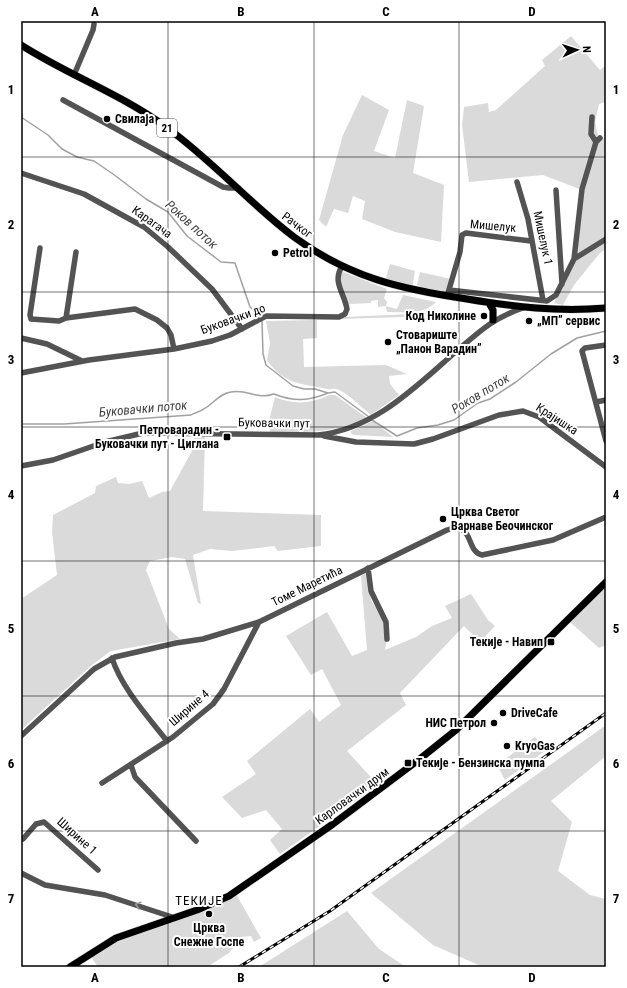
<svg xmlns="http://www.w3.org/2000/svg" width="627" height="988" font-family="'Roboto Condensed',sans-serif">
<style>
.green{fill:#dadada}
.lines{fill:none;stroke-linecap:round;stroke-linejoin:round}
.stream{stroke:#a1a1a1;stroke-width:1.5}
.major-casing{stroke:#dbdbdb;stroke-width:8}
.minor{stroke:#535353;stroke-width:5.5}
.major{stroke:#000;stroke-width:7}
.rail-casing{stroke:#000;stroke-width:3}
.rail{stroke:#fff;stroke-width:1.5;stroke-dasharray:4.5;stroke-linecap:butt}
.oneway{stroke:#989898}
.grid{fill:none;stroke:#000;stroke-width:1;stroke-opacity:0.55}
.poi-dot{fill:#000;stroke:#fff;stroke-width:1.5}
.labels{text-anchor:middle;stroke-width:4;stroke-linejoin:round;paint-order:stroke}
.shield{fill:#fff;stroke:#4c4c4c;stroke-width:1}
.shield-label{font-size:11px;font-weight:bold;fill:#000}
.poi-label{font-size:12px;font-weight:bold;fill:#000;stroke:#fff;text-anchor:start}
.street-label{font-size:12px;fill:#000;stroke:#fff}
.water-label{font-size:13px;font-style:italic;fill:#424242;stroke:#fff}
.neighbourhood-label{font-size:13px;letter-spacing:1px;fill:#000;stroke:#fff}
.neatline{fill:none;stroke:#000;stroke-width:1.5}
.grid-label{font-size:13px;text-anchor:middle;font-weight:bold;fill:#000}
</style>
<rect width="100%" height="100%" fill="#fff"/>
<path class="green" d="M571,36L600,70L606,65V102L599,104L595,122L598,135L606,140V249L600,253L574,285L563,305L554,303L574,260L582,190L543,175L469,182L462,125L464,107L488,103L489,112L496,110L545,66L542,60Z
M362,95L389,110L374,151L395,158L407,100L424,106L413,173L444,185L441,242L395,232L362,219L365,201L353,196L348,213L334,209L326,227L319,220L343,135Z
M390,264L415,271L412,289L385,282Z
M341,271L387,289L384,298L387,302L386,306L397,309L403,295L436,302C425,315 402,312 387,312L386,306L378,307V300L371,301V303L349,304L340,281Z
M420,272L451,279L447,291L443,296L418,290L420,286L417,285Z
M434,313V316L341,319L344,317Z
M317,320V338L303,339L304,367L386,365L407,374L389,376L390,384L399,395L371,415C363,409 346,391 336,389C333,388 330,390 327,389C301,383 284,385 267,360L270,343L266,321Z
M329,395H335L367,418C333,434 306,432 270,432L269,421L275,397C294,405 310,404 329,395Z
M373,421L392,436L393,437L353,435L351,433V431Z
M205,436L203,511L321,515V546L278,551L274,546L232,551L210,549L193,555L201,604L198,603L185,559L172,557L150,561L146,570L169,629L180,639L111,651L92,665L21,730V599L57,575L52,532L53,515L95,493L96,486L116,477L118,483L129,484L142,481L149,498L162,492L170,491L193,449L194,437Z
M367,572L371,600L383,618L387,639L385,650L416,637L432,626L452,618L445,606L471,594L488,620L495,626L480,642L464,626L400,693L406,705L347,751L378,785L280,854L270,840L282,829L266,810L242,818L222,797L256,774L247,761L310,709L319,722L341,705L322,669L311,675L286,636L327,612L352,656L367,650L361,576Z
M606,587V645L599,648L570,622Z
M606,725V756L551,801L572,822L558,871L590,895L606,899V967H483L433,945L371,893Z
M535,737L545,751L505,780L497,765Z
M236,894L261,938L254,942L251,936L241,937L229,953L207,967H98L91,957L116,941Z
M347,911L379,949L406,967H259Z"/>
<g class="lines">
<path class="stream" d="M21,117L48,135L62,149L77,157L94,161L113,174L146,199L168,212L187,236L221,262L235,263L250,307L261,317
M262,321L263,354L266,365L293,386L304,389H315L328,393L335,392L369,417
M372,420L397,436L417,428L438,425L454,420L478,403L490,399L516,382L551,354L577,338L606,331
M21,424H64L191,415C194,413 199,412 202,410C213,405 218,394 231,392C249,389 256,400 274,394C294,402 309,401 328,393"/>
<g class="major-casing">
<path id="major" d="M21,45C68,75 121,94 166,127C212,160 249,203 294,237C350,278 401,289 467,299C515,307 557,312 606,308
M489,303L493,310V320
M70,967L116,938L197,910L229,896L333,824L421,758L456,730L606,582"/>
</g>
<path class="minor" d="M74,75L93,30L94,24
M63,100L223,187L229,188H237
M592,117L591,134L596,142
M21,173L84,194L144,227L168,247L212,289L242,329
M517,182L528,219L543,300
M556,190L562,284
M40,248L30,315L31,319L59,321L66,318L135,309L157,320L167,328L171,335L174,349
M574,259L606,239
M449,290L547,301L556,295L574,259L582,189L596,142L600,138
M448,293L460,252L462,235L466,233L531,241
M66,318L76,252
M21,338L47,344L82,361
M606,345L585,348L582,351L606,441
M21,373L89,360L174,349L212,341L230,335L266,316L339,317L345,314L347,309C344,292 332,282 342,266
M596,402L606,400
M324,436L356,442L414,444L433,439L499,415L523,411L539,417L606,467
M21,466L53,460L105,442L143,433L318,435C376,429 417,385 459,349C480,331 495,317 523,308
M368,568L371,591L386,622L387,639
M112,658C121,687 148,717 167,741
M21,736L94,669L115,657L176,643L203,639L259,622L447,530C475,521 465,551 482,555L553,540L606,517
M131,765L135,777L196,841
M102,783L173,737L213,704L224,689L259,622
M23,839L36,824L44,822L98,870
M21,873L45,885L105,895L175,918"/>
<use href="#major" class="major"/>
<g class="rail-casing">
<path id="rail" d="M239,967L330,911L606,713"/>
</g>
<use href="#rail" class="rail"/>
</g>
<defs><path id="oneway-chevron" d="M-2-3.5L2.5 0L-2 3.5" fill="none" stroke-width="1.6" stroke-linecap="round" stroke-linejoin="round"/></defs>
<use class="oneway" href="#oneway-chevron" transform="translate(138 905) rotate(-163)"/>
<path class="grid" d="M168,21V967M314,21V967M459,21V967M21,157H606M21,292H606M21,427H606M21,561H606M21,696H606M21,831H606"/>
<g class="poi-dot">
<circle cx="107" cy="119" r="4"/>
<circle cx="275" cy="253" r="4"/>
<circle cx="484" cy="316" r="4"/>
<circle cx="529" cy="321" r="4"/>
<circle cx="388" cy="342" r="4"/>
<rect x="223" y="433" width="8" height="8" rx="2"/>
<circle cx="443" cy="519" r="4"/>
<rect x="547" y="638" width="8" height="8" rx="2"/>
<circle cx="503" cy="713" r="4"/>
<circle cx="494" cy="723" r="4"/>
<circle cx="507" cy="746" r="4"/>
<rect x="404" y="759" width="8" height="8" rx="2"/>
<circle cx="209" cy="914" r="4"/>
</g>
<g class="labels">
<rect class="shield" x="157" y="119" width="20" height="18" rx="3"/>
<g class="shield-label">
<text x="167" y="132">21</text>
</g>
<g class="poi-label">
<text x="115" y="123">Свилаја</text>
<text x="283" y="257">Petrol</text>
<text x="476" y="320" text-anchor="end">Код Николине</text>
<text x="537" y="325">„МП” сервис</text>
<text x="396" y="339">Стовариште<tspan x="396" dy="14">„Панон Варадин”</tspan></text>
<text x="219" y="434" text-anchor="end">Петроварадин -<tspan x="219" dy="14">Буковачки пут - Циглана</tspan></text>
<text x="451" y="516">Црква Светог<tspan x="451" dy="14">Варнаве Беочинског</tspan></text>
<text x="543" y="646" text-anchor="end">Текије - Навип</text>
<text x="511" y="717">DriveCafe</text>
<text x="486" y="727" text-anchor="end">НИС Петрол</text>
<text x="515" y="750">KryoGas</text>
<text x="416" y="767">Текије - Бензинска пумпа</text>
<text x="209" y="932" text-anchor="middle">Црква<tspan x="209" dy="14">Снежне Госпе</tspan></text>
</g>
<g class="street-label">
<text transform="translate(152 222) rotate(36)" y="4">Карагача</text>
<text transform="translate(297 225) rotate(37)" y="4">Рачког</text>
<text transform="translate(493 226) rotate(5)" y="4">Мишелук</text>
<text transform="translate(543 238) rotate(78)" y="4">Мишелук 1</text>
<text transform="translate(233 319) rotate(-20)" y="4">Буковачки до</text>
<text transform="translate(557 419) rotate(33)" y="4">Крајишка</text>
<text transform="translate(274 423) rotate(1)" y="4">Буковачки пут</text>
<text transform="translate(307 586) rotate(-26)" y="4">Томе Маретића</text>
<text transform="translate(189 708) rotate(-41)" y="4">Ширине 4</text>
<text transform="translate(352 796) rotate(-36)" y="4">Карловачки друм</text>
<text transform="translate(77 836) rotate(42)" y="4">Ширине 1</text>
</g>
<g class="water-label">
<text transform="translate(192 224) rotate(42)" y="5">Роков поток</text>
<text transform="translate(480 393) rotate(-31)" y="5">Роков поток</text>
<text transform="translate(143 408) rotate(-5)" y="5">Буковачки поток</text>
</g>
<g class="neighbourhood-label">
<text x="199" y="905">ТЕКИЈЕ</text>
</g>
</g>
<rect width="627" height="988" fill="none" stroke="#ffffff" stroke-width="44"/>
<g transform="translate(577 50) rotate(87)" stroke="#ffffff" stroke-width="3" paint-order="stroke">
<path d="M0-3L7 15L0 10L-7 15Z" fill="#000000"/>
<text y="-6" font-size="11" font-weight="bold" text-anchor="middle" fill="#000000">N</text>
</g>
<rect x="22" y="22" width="583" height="944" class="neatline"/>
<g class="grid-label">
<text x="95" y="16">A</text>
<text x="241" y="16">B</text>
<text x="386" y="16">C</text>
<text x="532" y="16">D</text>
<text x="11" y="94">1</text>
<text x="616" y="94">1</text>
<text x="11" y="229">2</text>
<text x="616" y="229">2</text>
<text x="11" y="364">3</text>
<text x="616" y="364">3</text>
<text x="11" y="499">4</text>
<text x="616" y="499">4</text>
<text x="11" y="633">5</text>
<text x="616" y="633">5</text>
<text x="11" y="768">6</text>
<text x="616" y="768">6</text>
<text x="11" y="903">7</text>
<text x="616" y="903">7</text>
<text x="95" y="982">A</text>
<text x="241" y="982">B</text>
<text x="386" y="982">C</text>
<text x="532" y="982">D</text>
</g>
</svg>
